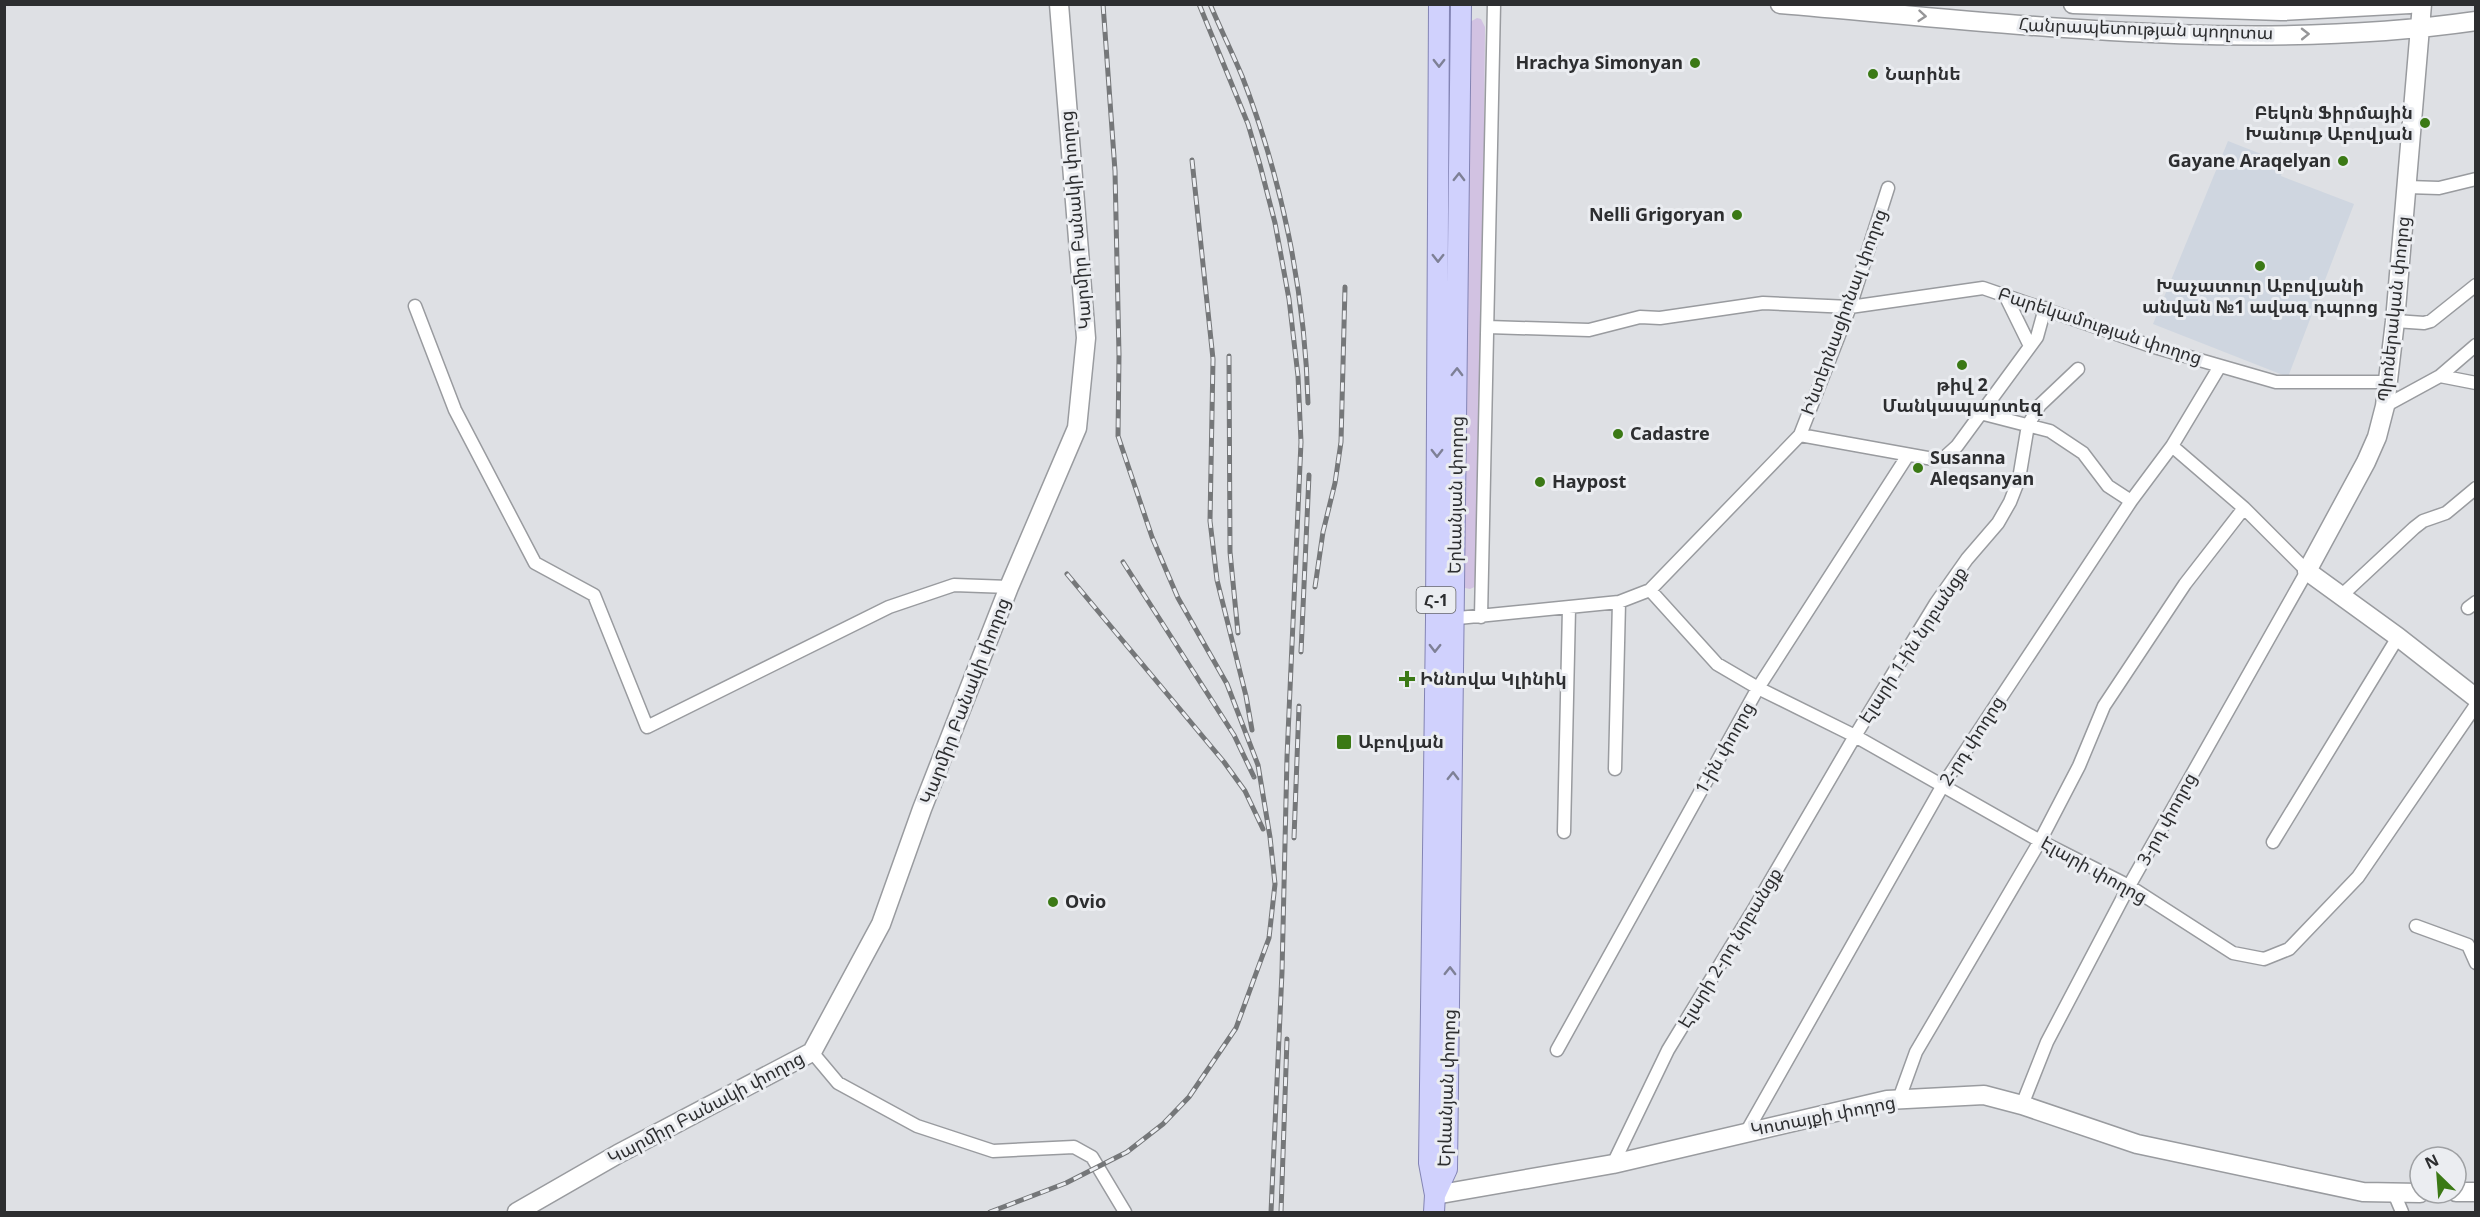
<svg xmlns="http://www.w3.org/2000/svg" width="2480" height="1217" font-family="'Noto Sans','Noto Sans Armenian',sans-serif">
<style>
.built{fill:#cfd6e0}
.grass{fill:#d2c2e2}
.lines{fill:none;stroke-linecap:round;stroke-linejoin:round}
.street-casing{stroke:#999b9f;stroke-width:15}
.secondary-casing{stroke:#999b9f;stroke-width:21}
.primary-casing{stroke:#8384b4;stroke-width:22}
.street{stroke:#fff;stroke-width:12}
.secondary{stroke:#fff;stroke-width:18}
.primary{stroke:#d0d1fd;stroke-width:20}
.rail-casing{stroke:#757779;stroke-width:5}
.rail{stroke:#ebedf1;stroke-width:3;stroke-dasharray:9;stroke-linecap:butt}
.oneway{stroke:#969698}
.oneway2{stroke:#7e8096}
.poi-dot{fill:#3b7915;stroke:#ebedf1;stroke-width:2}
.labels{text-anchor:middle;stroke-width:6;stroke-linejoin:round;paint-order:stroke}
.shield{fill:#ebedf1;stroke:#66676a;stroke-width:1.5}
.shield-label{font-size:16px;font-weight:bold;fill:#2d2e30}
.street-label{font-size:18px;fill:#2d2e30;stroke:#ebedf1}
.poi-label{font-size:18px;font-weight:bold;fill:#2d2e30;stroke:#ebedf1;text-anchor:start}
</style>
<rect width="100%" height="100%" fill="#dee0e4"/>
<path class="built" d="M2228,141L2284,163L2281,176L2354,204L2288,377L2153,324Z"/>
<path class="grass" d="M1477,18L1481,19L1485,27L1480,579L1479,585L1470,589L1465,588L1463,582L1470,22Z"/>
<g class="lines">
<g class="street-casing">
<path id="street" d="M2407,187L2439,188L2476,179
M2004,293L2030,346
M415,306L455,410L535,563L594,595L647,727L889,607L954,585L1009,587
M2395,321L2424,323L2431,321L2476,285
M1488,327L1589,330L1640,317L1660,318L1763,303L1850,307L1983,288L2151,346L2276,382H2388
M2440,376L2476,383
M2385,406L2440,376L2476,345
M1980,413L2050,431L2083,453L2108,486L2131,501
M1800,435L1933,459L1946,456L1957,446L2037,337L2045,308
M1650,590L1717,664L1758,688L1855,736L2040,841L2129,886L2233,953L2264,959L2289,949L2358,877L2476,705
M2341,596L2414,528L2423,521L2446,513L2476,488
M2468,608L2476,602
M1481,617L1494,4
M1448,619L1619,602L1650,590L1800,435L1850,307L1888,188
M1615,769L1619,602
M1564,832L1569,608
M2273,842L2398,637
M2416,926L2468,945L2476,963
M1557,1050L1758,688L1908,455
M812,1052L838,1083L917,1126L993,1151L1074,1147L1092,1157L1125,1212
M1899,1099L1916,1052L2040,841L2079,766L2104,706L2185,584L2244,508
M2022,1105L2047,1042L2129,886L2307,571L2244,508L2172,446
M1747,1131L1943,785L2131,501L2172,446L2220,366
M1613,1164L1668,1050L1754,909L1855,736L1936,603L1967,559L1998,523L2010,502L2019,479L2028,425L2040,405L2078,369
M2394,1193L2402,1212"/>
</g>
<g class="secondary-casing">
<path id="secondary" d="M1780,4C2008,23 2248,54 2476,21
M2073,4L2281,11L2410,4
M2422,4L2395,321L2385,406L2377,437L2366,462L2307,571L2398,637L2476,698
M2456,1192H2476
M1435,1195L1613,1164L1887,1100L1984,1095L2022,1105L2137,1144L2363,1192L2420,1193
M517,1212L618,1154L812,1052L881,924L922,809L1009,587L1077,428L1086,338L1059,4"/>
</g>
<g class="primary-casing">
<path id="primary" d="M1435,1195L1447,1169L1461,4
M1434,1212L1435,1195L1429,1163L1436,619L1439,4"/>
</g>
<use href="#street" class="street"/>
<use href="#secondary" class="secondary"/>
<use href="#primary" class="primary"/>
<g class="rail-casing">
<path id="rail" d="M1199,4L1248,124L1260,165L1275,223L1289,299L1298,376L1301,442L1287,757L1282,972L1271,1212
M1210,4C1220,28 1232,52 1242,76C1282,179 1305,292 1308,403
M1192,160L1213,359L1210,521L1217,580L1246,696L1252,730
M1229,356L1230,552L1238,633
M1123,562L1234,735L1254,777
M1067,574L1224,762L1245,791L1263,829
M1315,587L1323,532L1335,483L1341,442L1345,287
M1301,652L1309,475
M1294,838L1299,706
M990,1212L1066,1183L1127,1152L1163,1124L1189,1097L1236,1028L1269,938L1275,884L1270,837L1258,765L1227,684L1178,598L1152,537L1118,436L1119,355L1115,171L1103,4
M1281,1212L1287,1039"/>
</g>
<use href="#rail" class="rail"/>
</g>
<defs><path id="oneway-chevron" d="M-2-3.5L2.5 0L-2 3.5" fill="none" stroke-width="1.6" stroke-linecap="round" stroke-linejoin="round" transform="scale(1.5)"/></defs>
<g class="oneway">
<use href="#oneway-chevron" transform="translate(1922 16) rotate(5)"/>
<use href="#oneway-chevron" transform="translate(2305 34) rotate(-1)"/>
</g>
<g class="oneway2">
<use href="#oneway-chevron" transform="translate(1439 63) rotate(90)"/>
<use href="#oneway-chevron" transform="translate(1459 177) rotate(-89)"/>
<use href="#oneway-chevron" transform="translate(1438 258) rotate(90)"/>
<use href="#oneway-chevron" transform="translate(1457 372) rotate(-89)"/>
<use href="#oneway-chevron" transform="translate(1437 453) rotate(90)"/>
<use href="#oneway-chevron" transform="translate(1435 648) rotate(91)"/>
<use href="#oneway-chevron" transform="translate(1453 776) rotate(-89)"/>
<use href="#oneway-chevron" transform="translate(1450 971) rotate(-89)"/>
</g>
<g class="poi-dot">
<circle cx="1695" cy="63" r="6"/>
<circle cx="1873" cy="74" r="6"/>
<circle cx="2425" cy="123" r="6"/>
<circle cx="2343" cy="161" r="6"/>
<circle cx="1737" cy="215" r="6"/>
<circle cx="2260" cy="266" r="6"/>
<circle cx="1962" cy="365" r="6"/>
<circle cx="1618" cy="434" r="6"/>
<circle cx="1918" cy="468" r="6"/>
<circle cx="1540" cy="482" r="6"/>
<path d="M1404 670h6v6h6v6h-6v6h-6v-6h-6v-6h6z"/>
<rect x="1336" y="734" width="16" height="16" rx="3"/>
<circle cx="1053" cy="902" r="6"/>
</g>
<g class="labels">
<rect class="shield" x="1416.5" y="587" width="39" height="26" rx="4.5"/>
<g class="shield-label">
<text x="1436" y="606">Հ-1</text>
</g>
<g class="street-label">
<text transform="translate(2146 29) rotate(2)" y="6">Հանրապետության պողոտա</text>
<text transform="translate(1076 220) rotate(-95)" y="6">Կարմիր Բանակի փողոց</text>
<text transform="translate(2394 309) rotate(-84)" y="6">Պիոներական փողոց</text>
<text transform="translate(1844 312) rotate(-70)" y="6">Ինտերնացիոնալ փողոց</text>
<text transform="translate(2100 326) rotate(18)" y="6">Բարեկամության փողոց</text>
<text transform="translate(1456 495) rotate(-89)" y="6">Երևանյան փողոց</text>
<text transform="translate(1913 645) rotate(-57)" y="6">Էլարի 1-ին նրբանցք</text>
<text transform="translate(965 701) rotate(-69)" y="6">Կարմիր Բանակի փողոց</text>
<text transform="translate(1972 741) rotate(-57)" y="6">2-րդ փողոց</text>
<text transform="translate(1725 748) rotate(-61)" y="6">1-ին փողոց</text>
<text transform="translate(2167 819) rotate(-61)" y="6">3-րդ փողոց</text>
<text transform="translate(2094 870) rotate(29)" y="6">Էլարի փողոց</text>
<text transform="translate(1730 948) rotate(-59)" y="6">Էլարի 2-րդ նրբանցք</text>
<text transform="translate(1447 1088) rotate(-88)" y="6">Երևանյան փողոց</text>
<text transform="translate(706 1108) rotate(-28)" y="6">Կարմիր Բանակի փողոց</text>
<text transform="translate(1823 1116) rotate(-11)" y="6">Կոտայքի փողոց</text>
</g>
<g class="poi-label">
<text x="1683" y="69" text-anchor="end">Hrachya Simonyan</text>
<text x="1885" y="80">Նարինե</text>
<text x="2413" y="119" text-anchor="end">Բեկոն Ֆիրմային<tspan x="2413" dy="21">Խանութ Աբովյան</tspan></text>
<text x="2331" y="167" text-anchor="end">Gayane Araqelyan</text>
<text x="1725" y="221" text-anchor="end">Nelli Grigoryan</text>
<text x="2260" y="292" text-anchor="middle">Խաչատուր Աբովյանի<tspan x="2260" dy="21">անվան №1 ավագ դպրոց</tspan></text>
<text x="1962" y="391" text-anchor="middle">թիվ 2<tspan x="1962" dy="21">Մանկապարտեզ</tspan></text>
<text x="1630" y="440">Cadastre</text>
<text x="1930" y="464">Susanna<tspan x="1930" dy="21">Aleqsanyan</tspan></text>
<text x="1552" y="488">Haypost</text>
<text x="1420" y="685">Իննովա Կլինիկ</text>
<text x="1358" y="748">Աբովյան</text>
<text x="1065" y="908">Ovio</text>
</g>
</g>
<rect width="2480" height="1217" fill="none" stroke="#2d2e30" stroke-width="12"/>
<g transform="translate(2438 1175) rotate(335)"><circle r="28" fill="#ebedf1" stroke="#9fa1a4" stroke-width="1.5"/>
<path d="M0-4.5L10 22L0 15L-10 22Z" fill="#3b7915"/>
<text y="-9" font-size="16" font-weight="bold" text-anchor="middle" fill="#2d2e30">N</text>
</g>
</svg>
